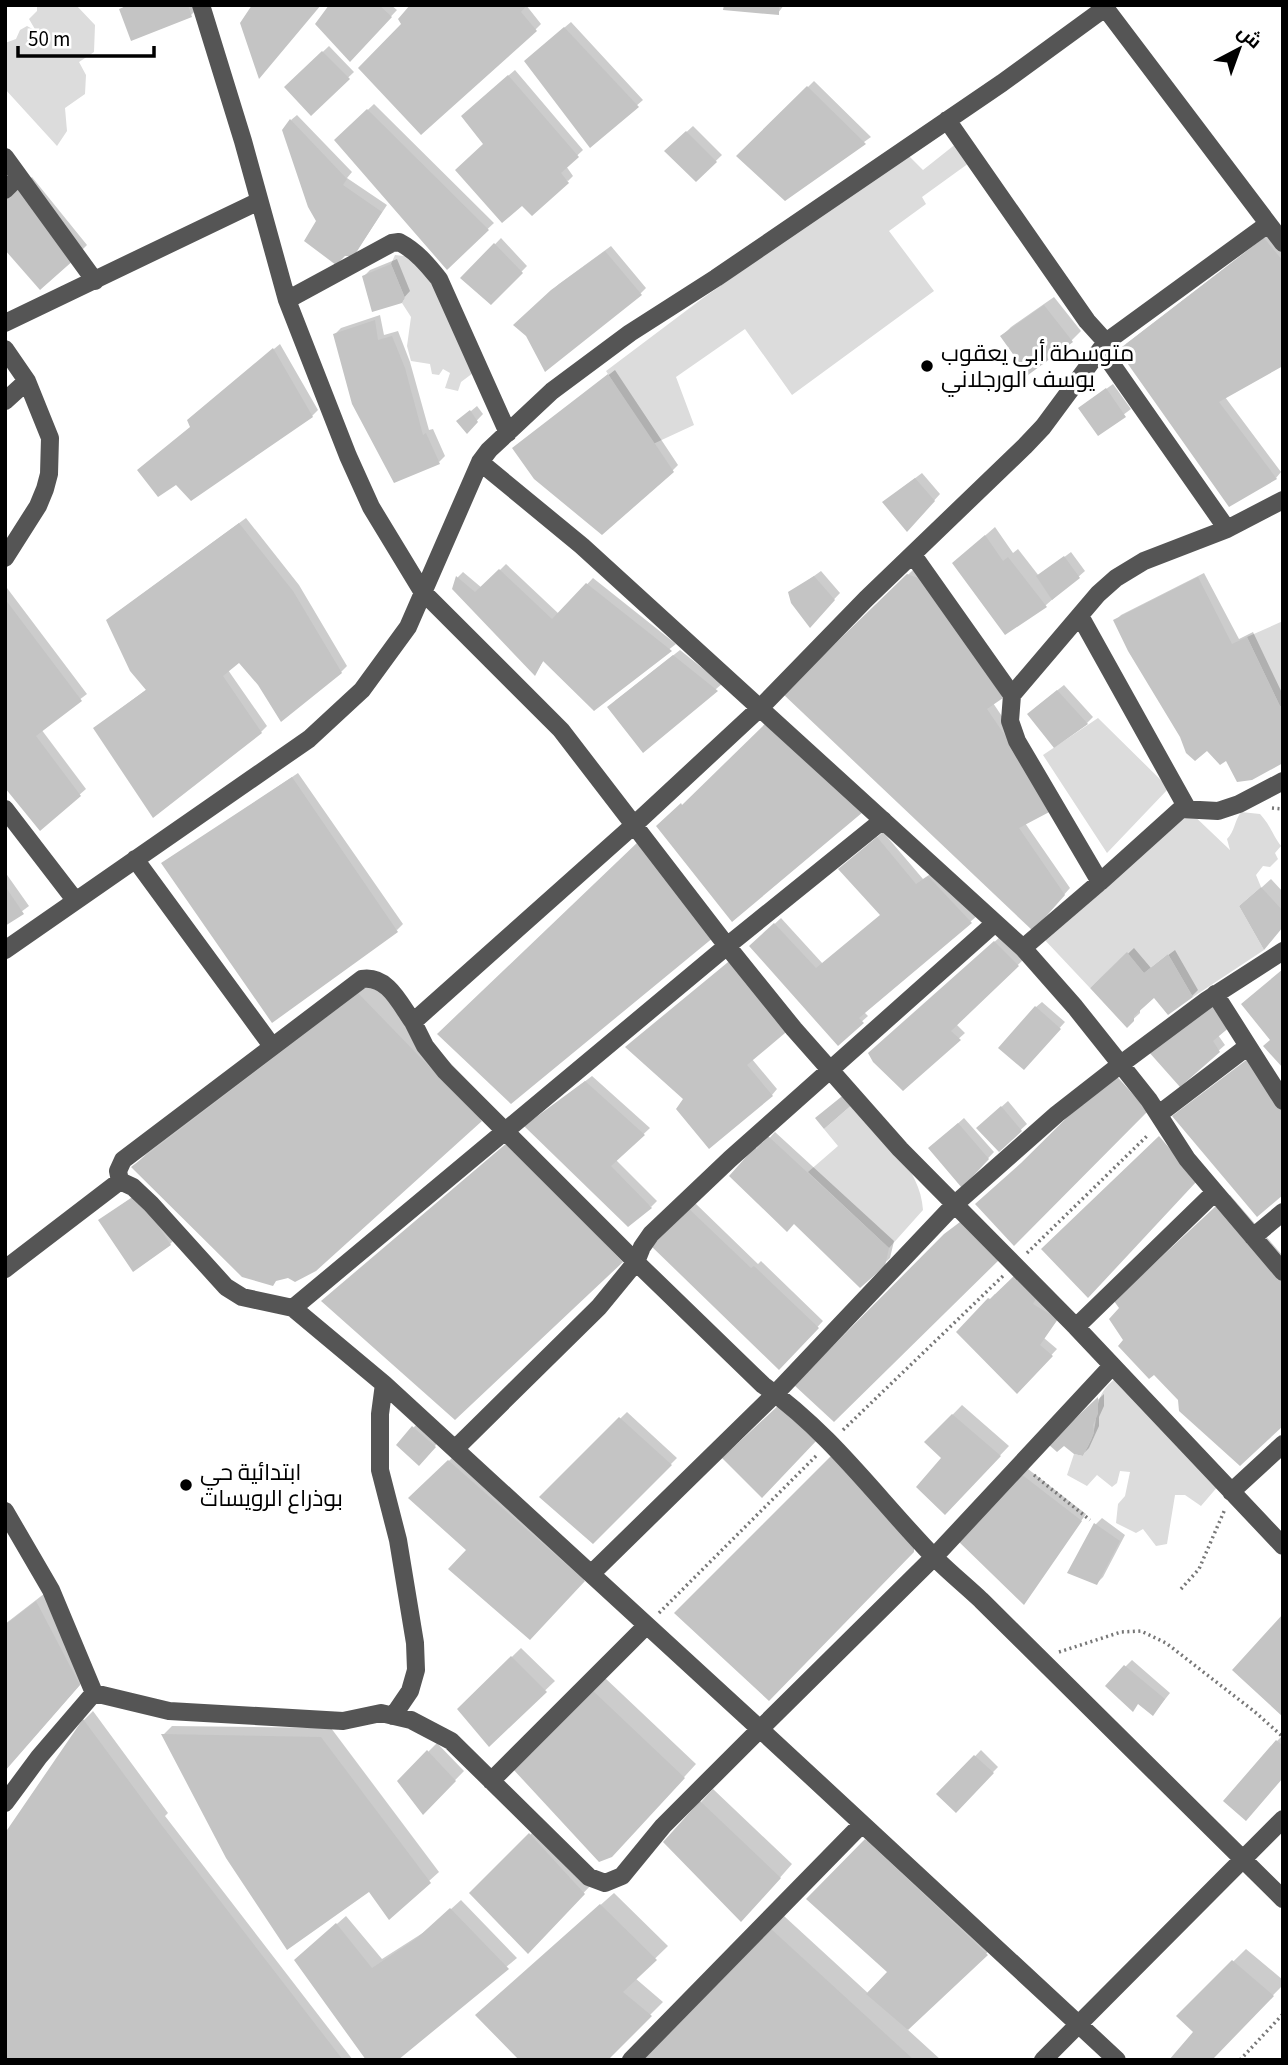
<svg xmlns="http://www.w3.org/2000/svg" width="1288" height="2065" font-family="'Source Sans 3',Cairo,sans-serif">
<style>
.green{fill:#dcdcdc}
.shadow{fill:#0003}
.building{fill:#c4c4c4}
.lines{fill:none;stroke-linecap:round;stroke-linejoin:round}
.path{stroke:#777;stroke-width:3.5;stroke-dasharray:2 3.5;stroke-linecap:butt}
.minor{stroke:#555;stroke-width:18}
.poi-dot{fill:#000;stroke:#fff;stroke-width:2.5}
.labels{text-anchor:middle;stroke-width:6;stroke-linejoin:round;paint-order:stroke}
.poi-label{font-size:23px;fill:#000;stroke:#fff;text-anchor:start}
</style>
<rect width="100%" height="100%" fill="#fff"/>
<path class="green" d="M37,5H76L95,25L94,52L79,62L86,75L85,94L65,108L67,131L57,146L5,89V43L16,39L20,30L27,26L36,31L29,19L37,11Z
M957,143L969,163L922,197L926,204L889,231L934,291L792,395L745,329L676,377L694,425L653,444L606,371L703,298L908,155L923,170Z
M395,255L423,258L473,373L461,382L458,391L445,388L450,373L443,369L439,375L432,374L430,364L411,361L407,346L411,317L402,303L405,298L391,264Z
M1283,621V706H1280L1247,637Z
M1098,718L1169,788L1107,853L1043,755Z
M1188,810L1230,850L1227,839C1235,831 1234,822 1241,812L1260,814C1271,826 1272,834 1281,846L1275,853L1278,859L1270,867L1263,866L1256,875L1261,887L1239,906L1264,950L1193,997L1168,954L1144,973L1127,953L1090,988L1042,937Z
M854,1103C880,1134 921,1168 923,1210L889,1248L808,1172L838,1146L824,1129Z
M1116,1378L1219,1485L1201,1506L1185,1495H1175L1167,1544L1156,1546L1143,1529L1136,1533L1116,1523L1118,1504L1125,1496L1130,1472L1120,1471L1117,1483L1112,1487L1097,1475L1087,1486L1067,1475L1074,1454L1083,1456C1086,1449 1091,1442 1093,1435C1100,1409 1092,1397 1116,1378Z"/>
<path class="shadow" d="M125,5H196L197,9L191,15L121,10Z
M329,5H391L397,10L350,60Z
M526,5L541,24L535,30L403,24Z
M725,5H784L778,13Z
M571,22L643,100L590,146L532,55Z
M329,46L354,72L311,113L286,87Z
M515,70L583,150L566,166L573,176L568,181L485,144L469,110Z
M814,81L871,137L785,199L739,156Z
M374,104L494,223L447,267L336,140Z
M297,115L352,172L347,178L387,205L354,255L318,221L291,120Z
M693,126L722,155L696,180L666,151Z
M32,177L87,245L74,258L20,187Z
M1270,233L1283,248V364L1225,397L1281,472L1276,478L1126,344Z
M501,238L527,266L491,303L463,278Z
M611,246L646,288L640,294L516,324L559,284Z
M397,259L410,291L401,301L364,276L370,270Z
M1054,297L1081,331L1071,341L1002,336L1011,327Z
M380,315L384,335L398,331L410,362L429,430L433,429L445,456L439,462L335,334L341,328Z
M280,344L318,410L312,416L191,427L195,414Z
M615,370L678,465L672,471L514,448Z
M1113,384L1131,409L1098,434L1080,408Z
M477,406L483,414L467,431L465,416Z
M922,473L940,494L913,524L890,497Z
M246,518L299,585L347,666L341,672L260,684L239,660L228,670L267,726L261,732L95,728L147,689L115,614Z
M995,527L1013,553L1018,549L1039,576L1071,552L1085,571L1046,605L1005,633L964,554Z
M506,564L559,614L593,578L676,644L594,708L544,660L535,674L454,589L458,577L463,572L482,588Z
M914,569L1002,696L993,703L1059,801L1025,823L1070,888L1039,923L785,694Z
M821,571L840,593L810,625L790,593Z
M1204,573L1239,639L1253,632L1283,695V762L1227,759L1182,736L1115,621L1121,615Z
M7,588L87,694L41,729L86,789L40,829L5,785Z
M680,650L722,684L643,750L615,701Z
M1064,685L1093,717L1087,723L1035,708Z
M298,773L403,924L397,930L163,864Z
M883,832L923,879L935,871L977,916L864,1012L868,1016L838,1043L751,946L781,918L823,964L882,915L846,864Z
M5,872L29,906L5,924Z
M1271,879L1283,892V926L1251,897Z
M1001,936L1024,959L956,1024L965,1033L903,1089L877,1047Z
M1134,948L1151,968L1175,950L1198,990L1192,996H1154L1140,1009V1013L1127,1025L1092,988Z
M371,981L493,1107L480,1120L133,1167L146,1154Z
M1042,1002L1065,1022L1029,1062L1036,1007Z
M1218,1035L1225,1045L1181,1084L1151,1051Z
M752,1059L777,1089L772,1095L678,1109Z
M592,1076L650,1128L616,1160L657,1201L651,1207L533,1121Z
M1008,1101L1027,1124L999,1150L978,1128Z
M964,1118L994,1152L962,1186L936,1143Z
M775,1132L894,1241L890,1258L860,1286L756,1148L762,1142L764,1144Z
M143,1190L176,1238L170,1244L100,1220Z
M1230,1195L1283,1256V1424L1125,1340L1121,1308L1129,1288Z
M694,1202L758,1264L761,1261L823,1321L779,1368L650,1243Z
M1023,1269L1062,1313L1044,1338L1057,1349L1017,1392L959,1332L995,1294L998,1295Z
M1104,1394V1406L1099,1417V1426L1089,1448L1083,1454L1064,1443L1051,1444Z
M962,1405L1009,1446L945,1513L943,1458L926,1442Z
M627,1412L677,1458L593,1542L541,1496Z
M419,1422L440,1440L425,1458L413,1428Z
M455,1455L589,1574L530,1638L468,1550L411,1498Z
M1028,1469L1086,1514L1024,1602L958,1539Z
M1102,1518L1125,1535L1103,1577L1097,1583L1069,1572L1096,1524Z
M49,1590L92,1671L5,1770V1624Z
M521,1648L555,1681L489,1744L459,1709Z
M1132,1660L1170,1693L1158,1708L1107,1685Z
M604,1677L696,1764L625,1842L514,1768Z
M93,1711L168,1813L165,1816L353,2060H5V1836L84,1720Z
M172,1726L331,1728L439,1872L429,1881L369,1890L163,1735Z
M1283,1735V1777L1277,1741Z
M437,1743L464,1771L424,1812L399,1781Z
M981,1750L998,1767L956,1810L939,1794Z
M713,1789L792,1864L754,1907L701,1802Z
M540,1825L593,1883L528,1951L472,1893Z
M872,1835L992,1948L907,2029L941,2060H646L784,1916L869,1994L890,1972L808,1899Z
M614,1893L668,1946L635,1978L663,2002L605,2060L490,2003Z
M461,1900L517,1958L395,2060L306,1951L346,1916L382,1959L429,1929Z
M1246,1949L1283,1980V1985L1210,2060L1196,2032L1178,2016Z"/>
<path class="building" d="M129,5H188L192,17L131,41L119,9Z
M252,5H321L259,79L240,23Z
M329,5H379L392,17L350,62L315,24Z
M410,5H527L521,12L537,31L421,135L358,68L401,24L398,19Z
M724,5H779V15L723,10Z
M564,27L639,107L590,148L524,61Z
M322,51L350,79L311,116L284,87Z
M508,75L579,157L561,173L569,183L532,216L522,206L502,223L455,170L483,144L461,116Z
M807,86L866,144L785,201L736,156Z
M367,109L489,230L447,270L334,140Z
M290,119L347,179L343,185L382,212L354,256H345L336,265L304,241L316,221L308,207L282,130Z
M686,131L717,162L696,182L664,151Z
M19,188L75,259L40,290L5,250V199Z
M1264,238L1283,261V366L1219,402L1277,479L1229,507L1118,350Z
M494,243L523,273L491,305L460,278Z
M605,251L642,295L545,372L526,336L513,325L551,290Z
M391,264L405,298L402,303L372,312L362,276Z
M1044,305L1073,342L1028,375L1000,336Z
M375,320L378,340L392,336L405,368L423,435L426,433L440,464L394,483L352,404L333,334Z
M273,348L313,417L191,501L176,485L158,497L137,470L190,427L187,420Z
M608,374L674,472L602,535L534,479L512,448Z
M1106,388L1126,417L1098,436L1078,408Z
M470,410L478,422L467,434L456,421Z
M915,478L935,501L907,532L882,502Z
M239,523L293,591L342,673L281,722L258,685L239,663L223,676L262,733L153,818L93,728L146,690L130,671L106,620Z
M985,535L1003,561L1008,557L1047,607L1005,635L952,563Z
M1064,556L1080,578L1052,600L1036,576Z
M499,569L552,619L586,583L672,651L594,711L543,661L535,676L452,589L456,576L475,592Z
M907,574L921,579L1003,698L987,709L1055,809L1019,828L1065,895L1033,931L783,694Z
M814,576L835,600L810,628L791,603L788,592Z
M1198,577L1232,644L1247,637L1280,706H1283V763L1252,780L1237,782L1226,761L1220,765L1207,751L1195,761L1186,753L1180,737L1128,651L1113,620Z
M5,599L82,701L36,736L81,796L40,831L5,788Z
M673,655L718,691L643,753L607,707Z
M1057,690L1088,724L1054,748L1027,714Z
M768,721L863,812L732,922L656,826L681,803L682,805Z
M292,777L398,932L272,1023L161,863Z
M877,837L916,884L928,876L972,923L859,1018L864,1023L838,1046L749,946L774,923L816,968L880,915L838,869Z
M640,840L714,937L511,1104L437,1034Z
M5,886L24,914L5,926Z
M1261,887L1283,911V927L1264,950L1239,906Z
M994,941L1019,966L951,1031L961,1040L903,1091L873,1062L868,1053Z
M1127,952L1144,973L1168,954L1193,997L1168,1015L1154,998L1134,1016V1021L1127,1028L1090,988Z
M733,958L791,1028L747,1065L773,1096L709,1149L676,1109L683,1099L625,1047Z
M1283,969V1068L1263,1046L1270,1040L1241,1004Z
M358,993L482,1121L316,1271L295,1282L288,1278L276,1281L273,1286L242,1277L131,1167Z
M1212,1002L1231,1026L1213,1041L1220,1052L1180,1087L1148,1051Z
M1035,1006L1061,1029L1024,1070L998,1048Z
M1249,1058L1283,1107V1195L1257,1217L1172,1116Z
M1113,1072L1148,1111L1014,1246L975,1204L1021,1163Z
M585,1081L645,1135L611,1166L652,1208L628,1227L524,1126Z
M846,1093L854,1103L824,1129L815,1118Z
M1001,1106L1022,1131L999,1152L976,1128Z
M958,1123L989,1159L962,1188L928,1148Z
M768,1136L889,1248L885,1266L860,1288L794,1224L787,1232L729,1176L755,1147L757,1149Z
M1159,1136L1197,1181L1088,1298L1041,1249Z
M508,1142L623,1262L455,1420L321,1301Z
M137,1194L171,1245L133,1272L98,1220Z
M1216,1206L1283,1283V1426L1240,1466L1179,1411L1178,1400L1154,1375L1149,1379L1118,1346L1123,1340L1109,1319L1119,1308L1114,1301Z
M687,1207L751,1268L754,1266L819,1328L779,1370L648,1243Z
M964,1219L1001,1258L834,1422L794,1385L944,1234Z
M1016,1274L1038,1295L1033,1304L1058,1319L1040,1345L1053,1356L1017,1394L956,1332L988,1298L990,1299Z
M1098,1397V1414L1093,1425L1094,1433L1083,1456L1074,1454L1064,1446L1057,1452L1048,1444Z
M782,1402L818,1439L762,1498L722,1458Z
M952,1414L1001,1456L945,1515L916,1487L941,1458L924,1442Z
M619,1417L672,1465L593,1544L539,1497Z
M412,1426L436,1447L419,1466L396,1445Z
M831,1456L914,1539V1552L769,1701L674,1613Z
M448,1460L585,1581L530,1640L448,1569L466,1550L408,1498Z
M1021,1474L1082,1521L1024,1605L956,1539Z
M1094,1523L1120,1541L1097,1585L1067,1573Z
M36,1601L80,1685L5,1771V1625Z
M1283,1614V1717L1232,1670Z
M511,1656L547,1692L489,1747L457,1709Z
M1124,1665L1165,1699L1153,1716L1138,1704L1133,1712L1105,1686Z
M590,1688L685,1778L612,1857L599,1862L512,1768Z
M83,1719L160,1823L343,2060H5V1833Z
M161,1734L321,1737L431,1883L389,1920L369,1892L287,1950L226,1858Z
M1276,1740L1283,1746V1778L1246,1821L1223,1801Z
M427,1750L456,1781L423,1815L397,1781Z
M974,1755L994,1773L956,1813L936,1794Z
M700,1801L781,1878L741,1922L663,1842Z
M529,1833L585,1894L528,1954L469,1893Z
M865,1839L988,1955L908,2030L866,1994L887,1972L806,1899Z
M600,1904L657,1960L623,1992L652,2016L608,2060H519L475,2015Z
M450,1908L509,1969L398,2060H366L294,1960L336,1923L372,1968L417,1938Z
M770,1928L914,2060H643Z
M1232,1960L1274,1996L1212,2060H1169L1193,2032L1176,2016Z"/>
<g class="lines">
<path class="path" d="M1272,808L1283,809
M1027,1253L1149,1134
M843,1430L1004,1275
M1034,1475L1090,1520
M1181,1589L1199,1569L1225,1509
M659,1613L817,1455
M1059,1652L1121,1632L1141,1631L1166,1643L1255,1712L1283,1737
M1240,2060L1283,2014"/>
<path class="minor" d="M201,5L243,141L287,300L348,456L371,507L422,591L561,730L727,946L293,1308
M1103,5L1283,243
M947,120L1087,321L1106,342
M5,157L95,281
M5,190L19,176
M287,300L392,243L399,242C416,251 427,264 439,279L508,433
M5,323L259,201
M5,349L27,381L50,438L49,474L45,489L38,506L5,558
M1101,349L1227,529
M5,401L27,381
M480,462L582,546L1023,948L1075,1007L1149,1100L1187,1159L1283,1272
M913,555L1012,695L1010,721L1017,741L1100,882L1023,948
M1080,616L1187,808
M1012,695L1098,594L1116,578L1144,561L1227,529L1283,500
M5,809L75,900
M883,820L727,946L794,1029L900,1149L1076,1327L1283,1546
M135,859L272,1046
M1100,882L1181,809L1218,811L1239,804L1283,781
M5,950L309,739L362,690L408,627L480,462L489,450L552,391L630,333L716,278L1002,83L1105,8
M1215,994L1283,1101
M413,1022L425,1046L445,1071L636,1262L763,1385C832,1434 876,1497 934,1557C949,1572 966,1586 981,1600L1283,1899
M1159,1114L1247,1047
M120,1181L118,1171L123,1160L362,979C388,975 400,1004 413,1022L634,825L761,707L866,599L1025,446L1043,427L1106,342L1268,224
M1253,1237L1283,1212
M5,1269L120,1181L133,1187L151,1204L226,1287L242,1297L293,1308L384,1384L760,1729L934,1557L1111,1367
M1076,1327L1214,1193
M384,1384L380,1414V1470L398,1540L415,1643L416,1670L410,1691L393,1716
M456,1448L599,1307L636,1262L642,1247L651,1234L730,1159L995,923
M1231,1492L1283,1444
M5,1511L51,1590L94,1693L169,1711L343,1721L381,1713L411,1720L451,1741L589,1877L605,1883L622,1876L663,1826L760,1729L1117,2060
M591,1574L775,1394L954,1205L1057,1114L1121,1064L1207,1000L1283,951
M491,1781L646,1626
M5,1803L39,1757L94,1693
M631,2060L862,1824
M1043,2060L1283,1819"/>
</g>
<g class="poi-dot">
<circle cx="927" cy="366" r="7"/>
<circle cx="186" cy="1485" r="7"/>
</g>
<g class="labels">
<g class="poi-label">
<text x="941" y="361">متوسطة أبي يعقوب<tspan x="941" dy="26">يوسف الورجلاني</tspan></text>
<text x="200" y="1480">ابتدائية حي<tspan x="200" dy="26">بوذراع الرويسات</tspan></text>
</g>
</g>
<rect width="1288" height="2065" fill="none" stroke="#000000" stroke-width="14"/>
<g transform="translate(1239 49) rotate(41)" stroke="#ffffff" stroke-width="5" paint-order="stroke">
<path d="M0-5L12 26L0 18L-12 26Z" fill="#000000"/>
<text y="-10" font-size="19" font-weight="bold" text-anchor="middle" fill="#000000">ش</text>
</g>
<path d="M18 46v10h136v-10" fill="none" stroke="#000000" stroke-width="3.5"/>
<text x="28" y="46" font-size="21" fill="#000000" stroke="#ffffff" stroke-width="5" paint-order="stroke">50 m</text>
</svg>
